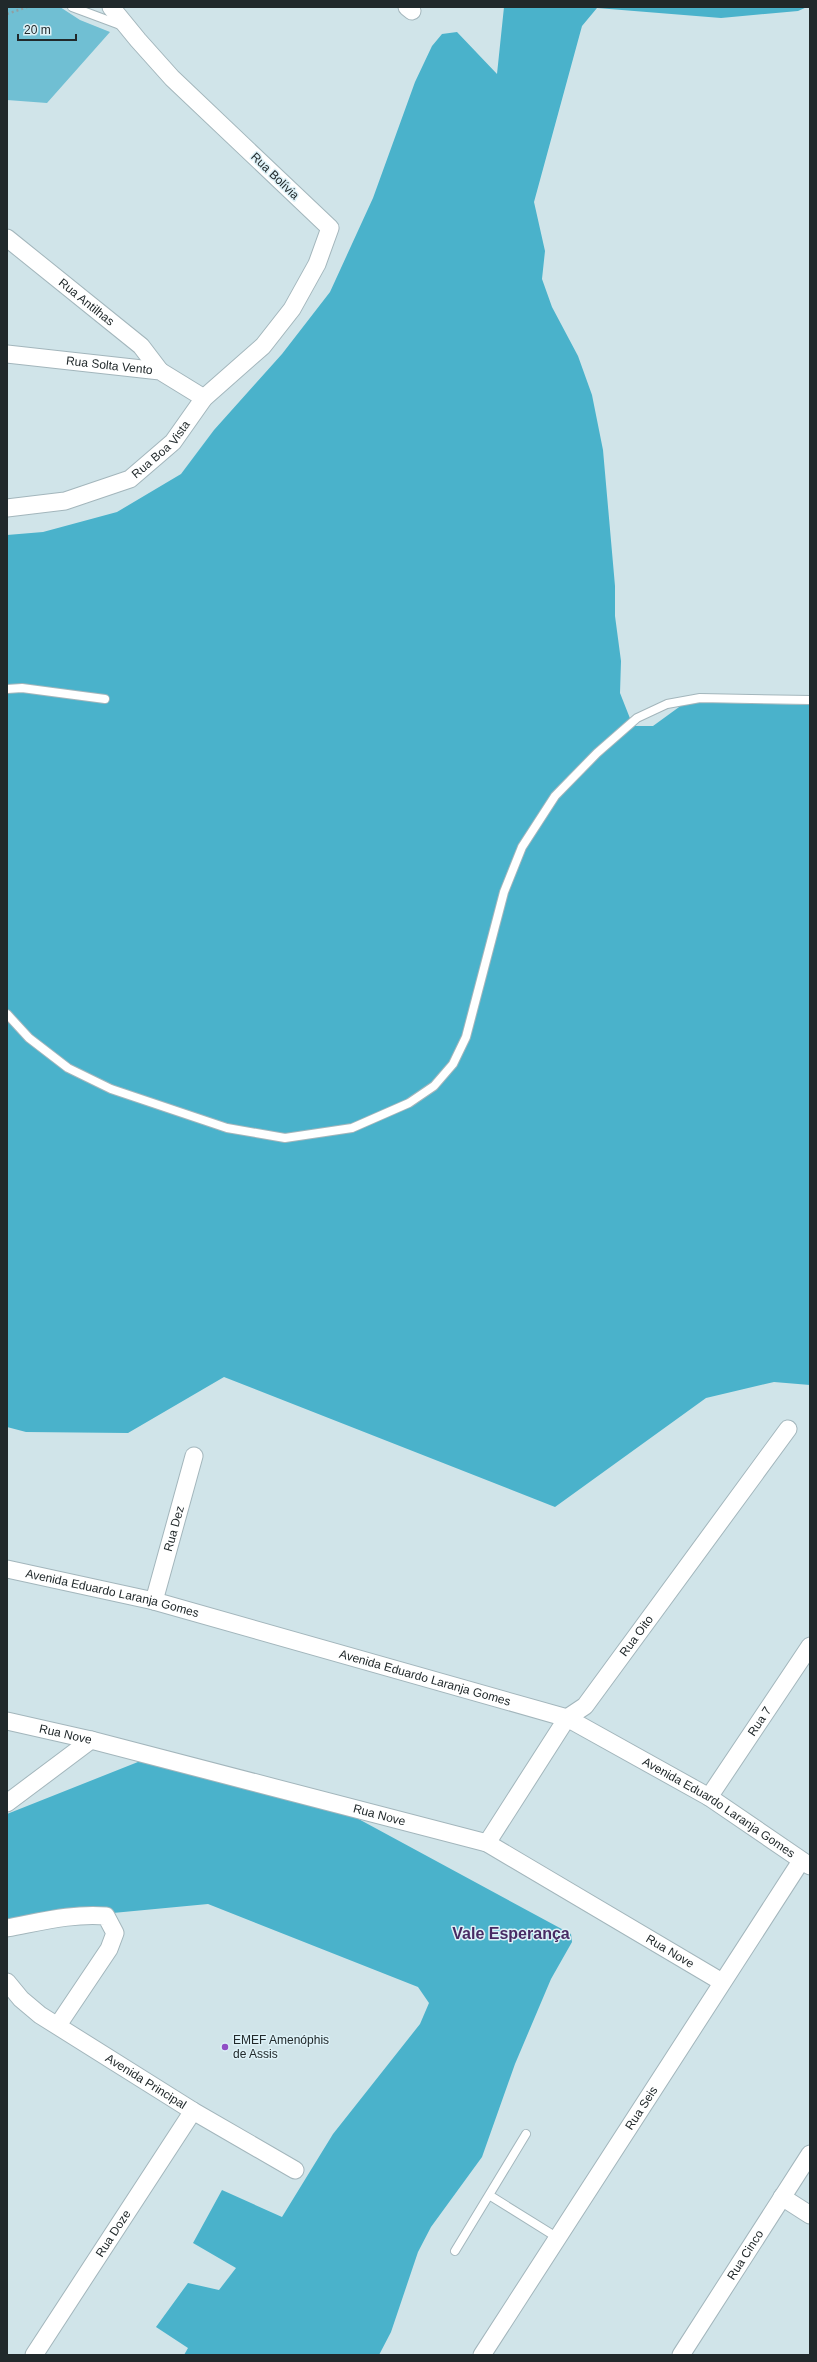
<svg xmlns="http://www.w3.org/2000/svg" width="817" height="2362" font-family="Helvetica,sans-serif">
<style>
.green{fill:#70bfd3}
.forest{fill:#4ab2cb}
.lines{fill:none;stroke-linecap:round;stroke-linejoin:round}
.lane-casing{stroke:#a3b6bc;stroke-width:10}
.street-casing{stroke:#a3b6bc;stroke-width:19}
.path{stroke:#909fa3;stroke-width:2.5;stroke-dasharray:2 3;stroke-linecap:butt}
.lane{stroke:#fff;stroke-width:8}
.street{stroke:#fff;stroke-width:17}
.poi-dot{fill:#904fc5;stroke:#ddf1f7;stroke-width:1.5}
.labels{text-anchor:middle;stroke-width:3;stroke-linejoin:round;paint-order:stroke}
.street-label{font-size:12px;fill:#21292b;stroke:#ddf1f7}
.poi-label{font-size:12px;fill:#21292b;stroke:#ddf1f7;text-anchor:start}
.district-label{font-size:16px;font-weight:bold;fill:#482a63;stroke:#ddf1f7}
</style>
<rect width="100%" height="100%" fill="#d0e4e9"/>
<path class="green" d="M7,7H60L80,20L110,32L47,103L7,100Z"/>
<path class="forest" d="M504,7H807L798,11L721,18L597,8L582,26L534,202L545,251L542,279L552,307L578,356L592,395L603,450L615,586V616L621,661L620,693L633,726H653L686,702L810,705V1385L774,1382L706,1398L555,1507L224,1377L128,1433L26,1432L7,1427V535L43,532L117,512L181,474L214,430L282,354L330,292L373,198L415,82L432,46L442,34L457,32L497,74Z
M148,1758L353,1816L571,1934L572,1942L551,1979L515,2064L482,2157L431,2227L418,2252L391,2332L379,2355H184L188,2348L156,2327L188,2283L219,2290L236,2268L193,2243L222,2190L282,2217L333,2134L420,2024L429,2003L418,1987L208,1904L7,1923V1814Z"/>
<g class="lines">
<g class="lane-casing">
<path id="lane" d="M72,7L123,26
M7,689L22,688L105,699
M7,1014L29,1038L68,1068L111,1089L227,1128L285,1138L352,1128L409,1103L434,1086L453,1064L466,1037L504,892L522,847L555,796L597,753L637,718L667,704L700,698L810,700
M526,2134L489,2195L558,2238
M455,2251L489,2195"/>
</g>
<g class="street-casing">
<g id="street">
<path d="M407,7L412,11"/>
<path id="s1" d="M7,238L141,346L160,371"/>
<path id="s2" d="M7,354L160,371L204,398"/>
<path id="s3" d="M7,508L65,501L130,479L173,442L204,398L263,346L292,309L317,264L330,228L172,78L138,40L111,7"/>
<path id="s4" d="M7,1569L154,1601L567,1718L709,1797L810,1866"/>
<path id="s5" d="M154,1601L194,1456"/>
<path id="s6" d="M7,1721L91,1740L487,1843L722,1982"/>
<path id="s7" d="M709,1797L810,1646"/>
<path d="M7,1803L91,1740"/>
<path id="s8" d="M487,1843L567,1718L585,1706L788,1429"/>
<path d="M7,1928C40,1922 73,1913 106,1916L115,1933L109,1949L58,2025"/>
<path id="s9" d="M7,1982L21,1999L40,2015L193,2111L295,2170"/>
<path d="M782,2197L810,2215"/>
<path id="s10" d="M34,2355L193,2111"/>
<path id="s11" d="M482,2355L801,1861"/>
<path id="s12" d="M681,2355L810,2154"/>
</g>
</g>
<path class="path" d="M7,14L27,7"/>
<use href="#lane" class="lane"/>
<use href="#street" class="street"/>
</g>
<circle class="poi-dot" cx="225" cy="2047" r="4"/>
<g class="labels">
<g class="street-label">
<text transform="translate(275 176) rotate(44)" y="4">Rua Bolívia</text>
<text dy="4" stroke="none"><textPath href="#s1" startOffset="102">Rua Antilhas</textPath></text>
<text dy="4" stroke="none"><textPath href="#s2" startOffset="103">Rua Solta Vento</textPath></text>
<text dy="4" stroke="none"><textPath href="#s3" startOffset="170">Rua Boa Vista</textPath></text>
<text dy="4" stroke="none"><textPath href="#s5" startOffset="75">Rua Dez</textPath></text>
<text dy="4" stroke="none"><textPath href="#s4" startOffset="108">Avenida Eduardo Laranja Gomes</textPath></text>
<text dy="4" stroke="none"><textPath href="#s8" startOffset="257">Rua Oito</textPath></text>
<text dy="4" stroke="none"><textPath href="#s4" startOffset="432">Avenida Eduardo Laranja Gomes</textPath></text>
<text dy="4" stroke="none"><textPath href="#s7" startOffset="91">Rua 7</textPath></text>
<text dy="4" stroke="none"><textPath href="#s6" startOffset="60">Rua Nove</textPath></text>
<text dy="4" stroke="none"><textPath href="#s4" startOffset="756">Avenida Eduardo Laranja Gomes</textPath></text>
<text dy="4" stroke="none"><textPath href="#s6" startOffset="384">Rua Nove</textPath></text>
<text dy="4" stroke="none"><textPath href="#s6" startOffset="708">Rua Nove</textPath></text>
<text dy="4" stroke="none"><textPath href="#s9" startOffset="172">Avenida Principal</textPath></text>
<text dy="4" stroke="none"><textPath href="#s11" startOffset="294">Rua Seis</textPath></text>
<text dy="4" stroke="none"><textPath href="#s10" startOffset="145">Rua Doze</textPath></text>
<text dy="4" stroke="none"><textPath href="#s12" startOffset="119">Rua Cinco</textPath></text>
</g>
<g class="poi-label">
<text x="233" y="2044">EMEF Amenóphis<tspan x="233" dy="14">de Assis</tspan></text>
</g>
<g class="district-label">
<text x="511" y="1939">Vale Esperança</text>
</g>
</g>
<rect width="817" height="2362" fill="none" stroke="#21292b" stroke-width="16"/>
<path d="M18 34v6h58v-6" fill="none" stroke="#21292b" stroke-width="2"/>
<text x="24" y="34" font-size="12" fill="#21292b" stroke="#ddf1f7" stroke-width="3" paint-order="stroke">20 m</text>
</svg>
